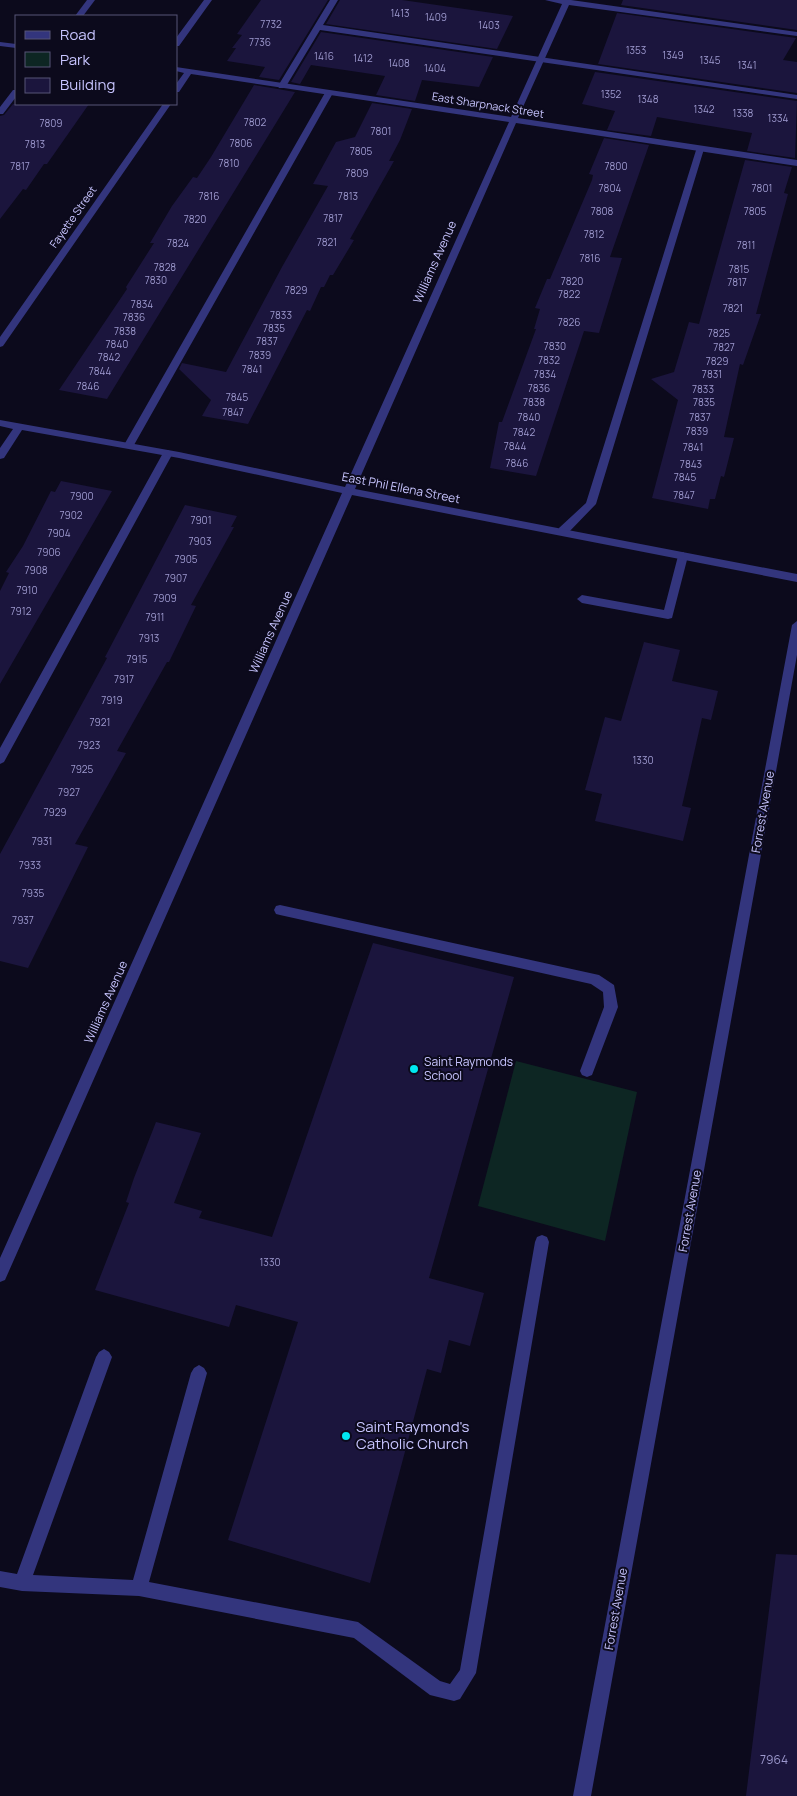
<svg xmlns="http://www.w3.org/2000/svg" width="797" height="1796" font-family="Manrope,sans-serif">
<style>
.green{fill:#0d2623}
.building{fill:#1b153d}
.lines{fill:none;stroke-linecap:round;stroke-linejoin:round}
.lane{fill:#33357d;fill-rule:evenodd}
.street{fill:#33357d;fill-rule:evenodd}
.poi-dot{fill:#00e7f0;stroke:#0c0a1c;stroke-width:2}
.labels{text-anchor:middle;stroke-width:4;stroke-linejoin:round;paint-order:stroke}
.number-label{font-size:10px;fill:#9d99ce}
.far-street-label{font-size:11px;fill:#c8c5ff;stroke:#0c0a1c}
.street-label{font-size:12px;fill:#c8c5ff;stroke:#0c0a1c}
.poi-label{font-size:12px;fill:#c8c5ff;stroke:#0c0a1c;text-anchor:start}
.near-number-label{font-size:12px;fill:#9d99ce}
.near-poi-label{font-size:15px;fill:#c8c5ff;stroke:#0c0a1c;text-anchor:start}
</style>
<rect width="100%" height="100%" fill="#0c0a1c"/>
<path class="green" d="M516,1061L637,1092L605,1241L478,1206Z"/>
<path class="building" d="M261,0H328L279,80L259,77L265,67L227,61L236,48H232L242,35L237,34Z
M340,0H402L513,16L497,49L326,24Z
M623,0H797V30L621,5Z
M617,13L796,38L783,60L797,62V93L598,64Z
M321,32L493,57L479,87L422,80L415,101L376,95L385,76L311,65L300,84L291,82Z
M595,72L797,101L795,158L747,151L752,133L657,117L651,136L607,130L615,111L582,104Z
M254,85L295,92L107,399L59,390L127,289L126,287L154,243H150L172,206L193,177L197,178L211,157Z
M372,103L412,109L400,140L389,161H394L350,239L354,240L333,275H330L324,287H321L310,311L307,310L248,424L202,416L211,400L179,369L182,363L226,372L282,267L328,186L313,184L336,142L355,137Z
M13,104H89L47,164H44L26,190L23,189L0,219V116L4,115Z
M604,138L649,145L610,257L622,258L599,333L584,331L536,476L490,468L499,422H502L536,329H534L540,309L535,308L547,279H550L592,180L593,175L589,174Z
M745,160L792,167L784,193L788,194L756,314H761L743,365L740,364L727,423L724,437L734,438L724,477L721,476L715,499H710L708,509L652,498L678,400L651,379L674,372L689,322L699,324Z
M61,481L112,491L0,684V591L9,573L6,572L23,546L51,491L55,492Z
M185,505L237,516L231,527H234L191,605L196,606L169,662H167L117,751L126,753L75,844L88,847L28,968L0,961V854L107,658L105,657Z
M644,642L680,650L672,681L718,691L711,720L702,718L682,806L691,808L683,841L595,821L602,794L585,790L605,717L621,721Z
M373,943L514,977L429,1278L484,1293L470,1346L449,1340L441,1373L427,1369L370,1583L228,1540L298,1322L236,1305L229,1327L95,1290L129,1203L126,1202L134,1178L156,1122L201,1133L174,1203L202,1211L199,1218L272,1237Z
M776,1554L797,1555V1796H746Z"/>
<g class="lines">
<path class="lane" d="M87,0H95L83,16H75Z
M330,0H338L323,25L797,95V99L320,30L285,88H279L278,86Z
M13,90H16V97L3,114H0V107Z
M326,91L333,93L134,445L133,447H125L124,445Z
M697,147L704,149L596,504L567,534H559L558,531L559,528L586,503Z
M168,450L173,453L4,762L0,764V748L163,453Z
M683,552L688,556L672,618L668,619L582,603L577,599L582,595L664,610L678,556Z
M280,905L599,975L614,985L618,1007L592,1075L587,1077L582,1075L580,1071L604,1007L603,992L591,984L280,915L276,914L274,910L276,906Z
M542,1235L547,1237L549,1242L476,1673L460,1699L454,1701L430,1695L354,1638L139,1596L22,1591L0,1587V1571L17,1574L96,1357L99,1352L104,1349L109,1352L112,1357L33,1575L133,1580L191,1373L194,1368L199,1365L204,1368L207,1373L149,1582L358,1622L440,1681L450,1684L460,1670L535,1242L537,1237Z"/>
<path class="street" d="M204,0H212L179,46H176V38Z
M545,0H571L797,32V36L569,5L518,118L797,160V166L516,123L355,489L797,574V582L352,495L5,1280L0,1282V1258L342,493L179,458L22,430L4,458L0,459V448L13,429L0,426V420L179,452L345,487L509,122L191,74L179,92H176V84L184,73L176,71V67L511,117L562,4Z
M0,42L16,44V48L0,46Z
M163,104H171L3,346L0,347V337Z
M797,621V655L591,1796H573L792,625Z"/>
</g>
<g class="poi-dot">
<circle cx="414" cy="1069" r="5"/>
<circle cx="346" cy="1436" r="5"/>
</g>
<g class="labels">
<g class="number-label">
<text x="400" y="17">1413</text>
<text x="436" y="21">1409</text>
<text x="271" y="28">7732</text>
<text x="489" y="29">1403</text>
<text x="260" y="46">7736</text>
<text x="636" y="54">1353</text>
<text x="673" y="59">1349</text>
<text x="324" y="60">1416</text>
<text x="363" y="62">1412</text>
<text x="710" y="64">1345</text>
<text x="399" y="67">1408</text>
<text x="747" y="69">1341</text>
<text x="435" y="72">1404</text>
<text x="611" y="98">1352</text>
<text x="648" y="103">1348</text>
<text x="704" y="113">1342</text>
<text x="743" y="117">1338</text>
<text x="778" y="122">1334</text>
<text x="255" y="126">7802</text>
<text x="51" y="127">7809</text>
<text x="381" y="135">7801</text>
<text x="241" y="147">7806</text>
<text x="35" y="148">7813</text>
<text x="361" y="155">7805</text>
<text x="229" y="167">7810</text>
<text x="20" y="170">7817</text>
<text x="616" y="170">7800</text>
<text x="357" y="177">7809</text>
<text x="610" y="192">7804</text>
<text x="762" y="192">7801</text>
<text x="209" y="200">7816</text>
<text x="348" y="200">7813</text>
<text x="602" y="215">7808</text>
<text x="755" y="215">7805</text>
<text x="333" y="222">7817</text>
<text x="195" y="223">7820</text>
<text x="594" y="238">7812</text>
<text x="327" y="246">7821</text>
<text x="178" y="247">7824</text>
<text x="746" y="249">7811</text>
<text x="590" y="262">7816</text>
<text x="165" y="271">7828</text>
<text x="739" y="273">7815</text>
<text x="156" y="284">7830</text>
<text x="572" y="285">7820</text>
<text x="737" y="286">7817</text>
<text x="296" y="294">7829</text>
<text x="569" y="298">7822</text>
<text x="142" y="308">7834</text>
<text x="733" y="312">7821</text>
<text x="281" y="319">7833</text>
<text x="134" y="321">7836</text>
<text x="569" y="326">7826</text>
<text x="274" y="332">7835</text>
<text x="125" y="335">7838</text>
<text x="719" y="337">7825</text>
<text x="267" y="345">7837</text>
<text x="117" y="348">7840</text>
<text x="555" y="350">7830</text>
<text x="724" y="351">7827</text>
<text x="260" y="359">7839</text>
<text x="109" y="361">7842</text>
<text x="549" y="364">7832</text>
<text x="717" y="365">7829</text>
<text x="252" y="373">7841</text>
<text x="100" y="375">7844</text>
<text x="545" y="378">7834</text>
<text x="712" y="378">7831</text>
<text x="88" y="390">7846</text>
<text x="539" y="392">7836</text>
<text x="703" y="393">7833</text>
<text x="237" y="401">7845</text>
<text x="534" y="406">7838</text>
<text x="704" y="406">7835</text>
<text x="233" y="416">7847</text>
<text x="529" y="421">7840</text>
<text x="700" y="421">7837</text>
<text x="697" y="435">7839</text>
<text x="524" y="436">7842</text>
<text x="515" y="450">7844</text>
<text x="693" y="451">7841</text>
<text x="517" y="467">7846</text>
<text x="691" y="468">7843</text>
<text x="685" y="481">7845</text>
<text x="684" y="499">7847</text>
<text x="82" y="500">7900</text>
<text x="71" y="519">7902</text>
<text x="201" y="524">7901</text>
<text x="59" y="537">7904</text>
<text x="200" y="545">7903</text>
<text x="49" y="556">7906</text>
<text x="186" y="563">7905</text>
<text x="36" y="574">7908</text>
<text x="176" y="582">7907</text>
<text x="27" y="594">7910</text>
<text x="165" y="602">7909</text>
<text x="21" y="615">7912</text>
<text x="155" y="621">7911</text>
<text x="149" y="642">7913</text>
<text x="137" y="663">7915</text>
<text x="124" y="683">7917</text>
<text x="112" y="704">7919</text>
<text x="100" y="726">7921</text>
<text x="89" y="749">7923</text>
<text x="643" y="764">1330</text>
<text x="82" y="773">7925</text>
<text x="69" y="796">7927</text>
<text x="55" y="816">7929</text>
<text x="42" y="845">7931</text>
<text x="30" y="869">7933</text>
<text x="33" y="897">7935</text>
<text x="23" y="924">7937</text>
<text x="270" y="1266">1330</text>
</g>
<g class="far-street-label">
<text transform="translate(488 105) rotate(9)" y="4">East Sharpnack Street</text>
<text transform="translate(73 217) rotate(-55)" y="4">Fayette Street</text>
</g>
<g class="street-label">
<text transform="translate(435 262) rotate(-66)" y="4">Williams Avenue</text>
<text transform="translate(401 488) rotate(11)" y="4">East Phil Ellena Street</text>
<text transform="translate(271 632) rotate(-66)" y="4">Williams Avenue</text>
<text transform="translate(763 812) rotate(-80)" y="4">Forrest Avenue</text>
<text transform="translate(106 1002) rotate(-66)" y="4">Williams Avenue</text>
<text transform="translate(690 1211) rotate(-80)" y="4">Forrest Avenue</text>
<text transform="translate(616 1609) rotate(-80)" y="4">Forrest Avenue</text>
</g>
<g class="poi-label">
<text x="424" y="1066">Saint Raymonds<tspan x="424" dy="14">School</tspan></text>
</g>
<g class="near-number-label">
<text x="774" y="1764">7964</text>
</g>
<g class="near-poi-label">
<text x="356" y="1432">Saint Raymond's<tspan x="356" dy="17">Catholic Church</tspan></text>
</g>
</g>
<rect x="15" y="15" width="162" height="90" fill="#0c0a1c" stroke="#575577"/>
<rect x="25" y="31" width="25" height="8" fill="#33357d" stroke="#575577"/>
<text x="60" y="40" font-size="15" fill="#c8c5ff">Road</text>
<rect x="25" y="52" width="25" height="15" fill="#0d2623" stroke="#575577"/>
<text x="60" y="65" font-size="15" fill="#c8c5ff">Park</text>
<rect x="25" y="78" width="25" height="15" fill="#1b153d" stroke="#575577"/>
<text x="60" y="90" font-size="15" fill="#c8c5ff">Building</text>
</svg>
